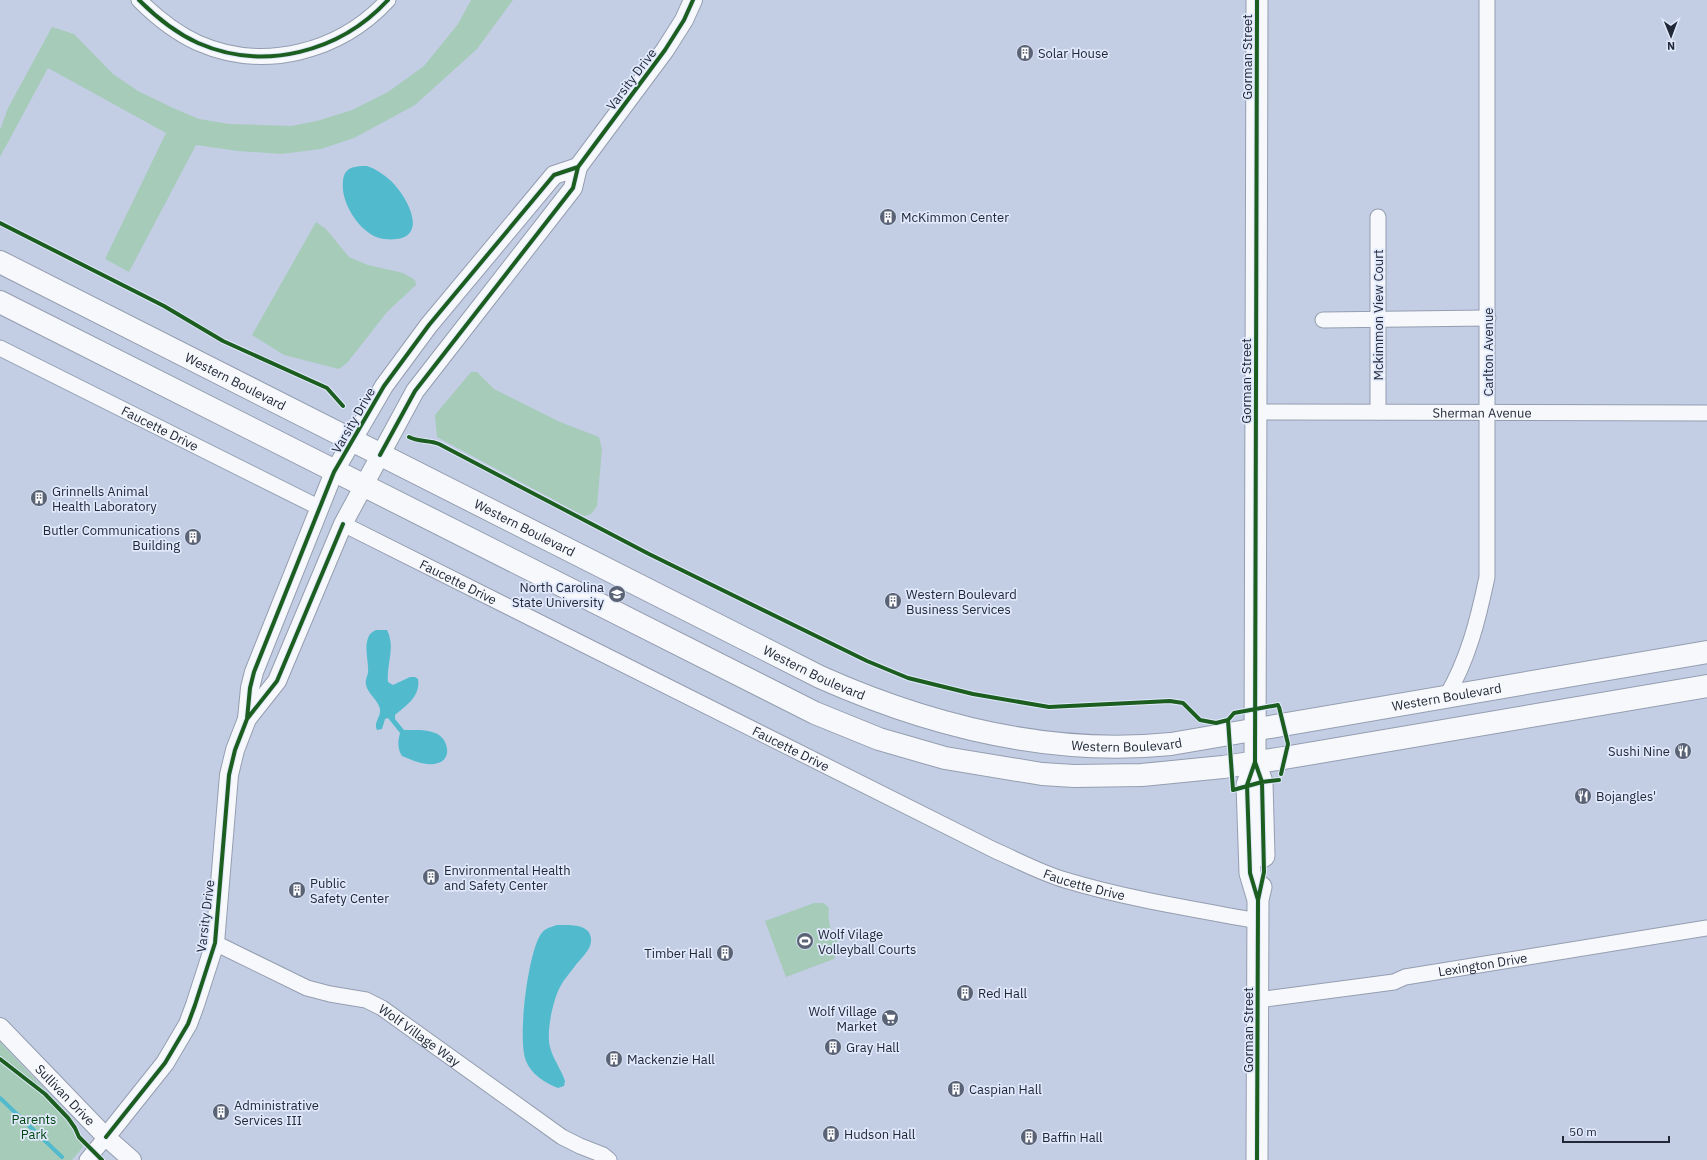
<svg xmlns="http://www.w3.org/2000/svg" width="1707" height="1160" font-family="'IBM Plex Sans',sans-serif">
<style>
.green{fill:#a6cbb8}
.water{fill:#51bbcd}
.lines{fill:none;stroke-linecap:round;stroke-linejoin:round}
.stream{stroke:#51bbcd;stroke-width:4}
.minor-casing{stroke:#959eb0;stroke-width:17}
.tertiary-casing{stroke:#959eb0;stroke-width:20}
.secondary-casing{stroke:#959eb0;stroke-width:23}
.primary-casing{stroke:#959eb0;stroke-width:24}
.minor{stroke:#f6f8fb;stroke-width:15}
.tertiary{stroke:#f6f8fb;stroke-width:18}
.secondary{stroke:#f6f8fb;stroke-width:21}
.primary{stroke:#f6f8fb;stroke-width:22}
.cycleway-casing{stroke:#e0e9fb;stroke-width:6}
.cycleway{stroke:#1b5e20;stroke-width:4}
.labels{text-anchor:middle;stroke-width:3.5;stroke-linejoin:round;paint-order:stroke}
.poi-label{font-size:13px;fill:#212838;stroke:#e0e9fb;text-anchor:start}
.street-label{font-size:13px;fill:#212838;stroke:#e0e9fb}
.park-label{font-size:13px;fill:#004611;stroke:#e0e9fb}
</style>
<rect width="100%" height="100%" fill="#c3cee5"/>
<path class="green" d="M471,0H513L477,49L415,105L354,138L321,149L281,154L238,151L196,145L129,272L105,259L166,133L48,68L0,157V130L8,108L52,27L74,34L113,74L138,91L173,108L199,119L229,124L291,126L317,121L352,110L388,92L424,66L458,24Z
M316,222L326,229L349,257L368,265L403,273L415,280L416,285L387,312L347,363L339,369L284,355L252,335Z
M471,372H477L494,389L560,422L599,437L602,449L597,506L591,514L584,516L437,437L435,415Z
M814,903H824L829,908C827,921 831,934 840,945L834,959L786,977L765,921Z
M0,1042L73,1119L83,1147L72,1160H0Z"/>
<path class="water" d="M367,166C376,169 383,174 390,180C410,199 432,244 384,239C362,237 340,203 343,182C343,179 344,173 347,171C351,166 361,166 367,166Z
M376,630H387C396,648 386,664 388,682L393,685L410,677H415L418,679C421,696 406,706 395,715V719L404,730C414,730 426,729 435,733C448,737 453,759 438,763C426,767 412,760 402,756C397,748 398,741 400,733L388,718L385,719L382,729L377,730C373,723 381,717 380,709C378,700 368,694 366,685C365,680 367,677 368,673C369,662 364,649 368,638C369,634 372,632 376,630Z
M557,925C569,925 592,923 591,941C591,950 580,959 575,966C570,973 564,979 560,987C553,1000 546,1032 550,1047C553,1059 561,1069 565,1081L564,1086L558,1088C545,1083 531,1074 526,1061C517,1040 528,952 541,934C545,928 551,927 557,925Z"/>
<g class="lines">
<path class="stream" d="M0,1098L62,1157"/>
<g class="minor-casing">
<g id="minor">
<path d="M139,0C156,17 176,33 198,43C264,72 340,52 388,0"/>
<path d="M1323,320L1488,318"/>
<path id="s1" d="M0,348L320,508"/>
<path id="s2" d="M1257,412L1707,413"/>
<path d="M1378,412V217"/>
<path id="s3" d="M343,524L994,850C1017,860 1041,873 1065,880C1128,899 1193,909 1258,921"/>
<path d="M1446,697C1468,660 1478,620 1487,577V0"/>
<path id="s4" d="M215,943L307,988L330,994L366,1000L382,1008L562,1137L580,1146L603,1155L609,1160"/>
<path id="s5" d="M1258,1000L1394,982L1405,977L1707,928"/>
<path d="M87,1160L106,1137"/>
</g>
</g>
<g class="tertiary-casing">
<g id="tertiary">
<path d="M247,719L277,681L343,524L415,391L573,188L578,167L665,50L684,20L693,0"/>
<path id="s6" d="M0,1027L106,1137L132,1160"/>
<path d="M106,1137L165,1063L188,1024L195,1005L215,943L229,775L235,750L247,719L250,688L254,672L334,472L384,386L429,325L554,175L578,167"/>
</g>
</g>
<g class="secondary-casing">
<path id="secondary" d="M1257,0L1255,762L1247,785L1250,873L1258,900
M1255,762L1262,782L1264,856
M1257,1160L1258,900L1261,887"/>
</g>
<g class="primary-casing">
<g id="primary">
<path id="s7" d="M0,262L820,677C930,726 1050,756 1171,744L1707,652"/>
<path d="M0,302L815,713L879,739L945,758L1042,774L1074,776L1142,775L1223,767L1284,758L1707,686"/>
</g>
</g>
<use href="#minor" class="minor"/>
<use href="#tertiary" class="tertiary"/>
<use href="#secondary" class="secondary"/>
<use href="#primary" class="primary"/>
<g class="cycleway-casing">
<path id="cycleway" d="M139,0C156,17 176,33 198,43C264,72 340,52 388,0
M1257,0L1255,762L1247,785L1250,873L1258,900
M0,223L164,306L223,341L327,388L343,406
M409,437C418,442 429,440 439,444L649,554L867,661L908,678L973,694L1049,707L1170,701L1183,703L1200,720L1216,723L1228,720
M380,455L415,391L573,188L578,167L665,50L684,20L693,0
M1278,705L1234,713L1228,720L1233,790L1262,782L1279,780
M1279,707L1288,744L1281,774
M247,719L277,681L343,524
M1255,762L1262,782L1264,872L1258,900L1257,1160
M0,1059L45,1094L68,1118L75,1128L79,1137L102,1160
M106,1137L165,1063L188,1024L195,1005L215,943L229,775L235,750L247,719L250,688L254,672L334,472L384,386L429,325L554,175L578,167"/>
</g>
<use href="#cycleway" class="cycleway"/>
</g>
<defs>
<g id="building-disc" transform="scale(0.9)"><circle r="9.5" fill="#5a6275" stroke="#e0e9fb"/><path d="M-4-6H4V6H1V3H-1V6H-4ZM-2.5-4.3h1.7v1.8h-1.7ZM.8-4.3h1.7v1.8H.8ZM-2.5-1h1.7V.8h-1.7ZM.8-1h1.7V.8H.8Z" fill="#fff"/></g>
<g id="university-disc" transform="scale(0.9)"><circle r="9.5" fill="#5a6275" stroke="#e0e9fb"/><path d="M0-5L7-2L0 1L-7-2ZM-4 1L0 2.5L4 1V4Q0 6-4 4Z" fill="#fff"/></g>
<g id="restaurant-disc" transform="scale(0.9)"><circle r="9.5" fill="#5a6275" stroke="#e0e9fb"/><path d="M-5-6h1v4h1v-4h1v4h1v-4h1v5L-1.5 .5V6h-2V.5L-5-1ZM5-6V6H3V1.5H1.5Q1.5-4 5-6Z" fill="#fff"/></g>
<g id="stadium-disc" transform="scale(0.9)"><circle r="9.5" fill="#5a6275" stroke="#e0e9fb"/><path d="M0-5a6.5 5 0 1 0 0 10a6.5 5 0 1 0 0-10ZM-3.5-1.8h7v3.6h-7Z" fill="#fff"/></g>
<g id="supermarket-disc" transform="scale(0.9)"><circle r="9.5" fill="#5a6275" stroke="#e0e9fb"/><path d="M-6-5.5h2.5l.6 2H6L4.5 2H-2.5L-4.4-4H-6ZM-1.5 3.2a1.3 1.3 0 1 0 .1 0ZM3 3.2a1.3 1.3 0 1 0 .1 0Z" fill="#fff"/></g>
</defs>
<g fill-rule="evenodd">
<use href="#building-disc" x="1025" y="53"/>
<use href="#building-disc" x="888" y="217"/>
<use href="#building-disc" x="39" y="498"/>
<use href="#building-disc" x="193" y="537"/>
<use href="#university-disc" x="617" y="594"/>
<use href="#building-disc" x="893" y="601"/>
<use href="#restaurant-disc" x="1683" y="751"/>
<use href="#restaurant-disc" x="1583" y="796"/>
<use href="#building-disc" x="431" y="877"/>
<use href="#building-disc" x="297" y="890"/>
<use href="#stadium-disc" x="805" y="941"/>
<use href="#building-disc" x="725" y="953"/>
<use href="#building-disc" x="965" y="993"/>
<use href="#supermarket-disc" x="890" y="1018"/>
<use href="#building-disc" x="833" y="1047"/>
<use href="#building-disc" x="614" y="1059"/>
<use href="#building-disc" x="956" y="1089"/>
<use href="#building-disc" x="221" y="1112"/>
<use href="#building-disc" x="831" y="1134"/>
<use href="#building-disc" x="1029" y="1137"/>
</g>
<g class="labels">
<g class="poi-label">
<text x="1038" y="58">Solar House</text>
<text x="901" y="222">McKimmon Center</text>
<text x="52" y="496">Grinnells Animal<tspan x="52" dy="15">Health Laboratory</tspan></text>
<text x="180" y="535" text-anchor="end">Butler Communications<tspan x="180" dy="15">Building</tspan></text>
<text x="604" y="592" text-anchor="end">North Carolina<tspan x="604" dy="15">State University</tspan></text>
<text x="906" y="599">Western Boulevard<tspan x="906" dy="15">Business Services</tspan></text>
<text x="1670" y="756" text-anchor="end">Sushi Nine</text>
<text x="1596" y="801">Bojangles'</text>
<text x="444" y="875">Environmental Health<tspan x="444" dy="15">and Safety Center</tspan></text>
<text x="310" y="888">Public<tspan x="310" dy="15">Safety Center</tspan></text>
<text x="818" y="939">Wolf Vilage<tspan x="818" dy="15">Volleyball Courts</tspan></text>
<text x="712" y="958" text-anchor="end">Timber Hall</text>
<text x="978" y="998">Red Hall</text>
<text x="877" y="1016" text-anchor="end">Wolf Village<tspan x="877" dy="15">Market</tspan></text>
<text x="846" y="1052">Gray Hall</text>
<text x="627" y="1064">Mackenzie Hall</text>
<text x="969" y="1094">Caspian Hall</text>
<text x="234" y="1110">Administrative<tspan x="234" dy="15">Services III</tspan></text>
<text x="844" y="1139">Hudson Hall</text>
<text x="1042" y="1142">Baffin Hall</text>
</g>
<g class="street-label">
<text transform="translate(1247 57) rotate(-90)" y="5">Gorman Street</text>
<text transform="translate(631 79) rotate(-53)" y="5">Varsity Drive</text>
<text transform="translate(1378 315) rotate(-90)" y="5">Mckimmon View Court</text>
<text transform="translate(1488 352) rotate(-90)" y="5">Carlton Avenue</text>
<text dy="5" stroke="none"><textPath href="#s7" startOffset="264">Western Boulevard</textPath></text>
<text transform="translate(1246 381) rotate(-90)" y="5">Gorman Street</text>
<text dy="5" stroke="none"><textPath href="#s2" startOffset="225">Sherman Avenue</textPath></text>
<text transform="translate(353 420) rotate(-60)" y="5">Varsity Drive</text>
<text dy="5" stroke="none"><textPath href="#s1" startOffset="179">Faucette Drive</textPath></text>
<text dy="5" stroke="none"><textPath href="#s7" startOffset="588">Western Boulevard</textPath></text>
<text dy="5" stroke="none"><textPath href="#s3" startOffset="129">Faucette Drive</textPath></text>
<text dy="5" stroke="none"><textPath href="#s7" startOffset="912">Western Boulevard</textPath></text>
<text dy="5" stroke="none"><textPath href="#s7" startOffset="1560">Western Boulevard</textPath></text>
<text dy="5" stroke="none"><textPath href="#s7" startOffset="1236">Western Boulevard</textPath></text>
<text dy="5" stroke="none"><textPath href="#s3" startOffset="501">Faucette Drive</textPath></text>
<text dy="5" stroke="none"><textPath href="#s3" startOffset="825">Faucette Drive</textPath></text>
<text transform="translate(205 916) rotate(-83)" y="5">Varsity Drive</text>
<text dy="5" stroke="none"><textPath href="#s5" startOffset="228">Lexington Drive</textPath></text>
<text transform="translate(1248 1030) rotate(-90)" y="5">Gorman Street</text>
<text dy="5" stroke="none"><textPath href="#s4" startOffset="227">Wolf Village Way</textPath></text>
<text dy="5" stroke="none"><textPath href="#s6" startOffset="94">Sullivan Drive</textPath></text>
</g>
<g class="park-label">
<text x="34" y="1124">Parents<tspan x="34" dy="15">Park</tspan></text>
</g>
</g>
<g transform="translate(1671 36) rotate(179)" stroke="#e0e9fb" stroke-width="3" paint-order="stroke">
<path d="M0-3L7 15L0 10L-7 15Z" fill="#212838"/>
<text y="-6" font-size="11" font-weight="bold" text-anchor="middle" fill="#212838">N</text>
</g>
<path d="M1563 1136v6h106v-6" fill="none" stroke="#212838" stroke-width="2"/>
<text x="1569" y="1136" font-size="12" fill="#212838" stroke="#e0e9fb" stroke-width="3" paint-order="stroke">50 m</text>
</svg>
